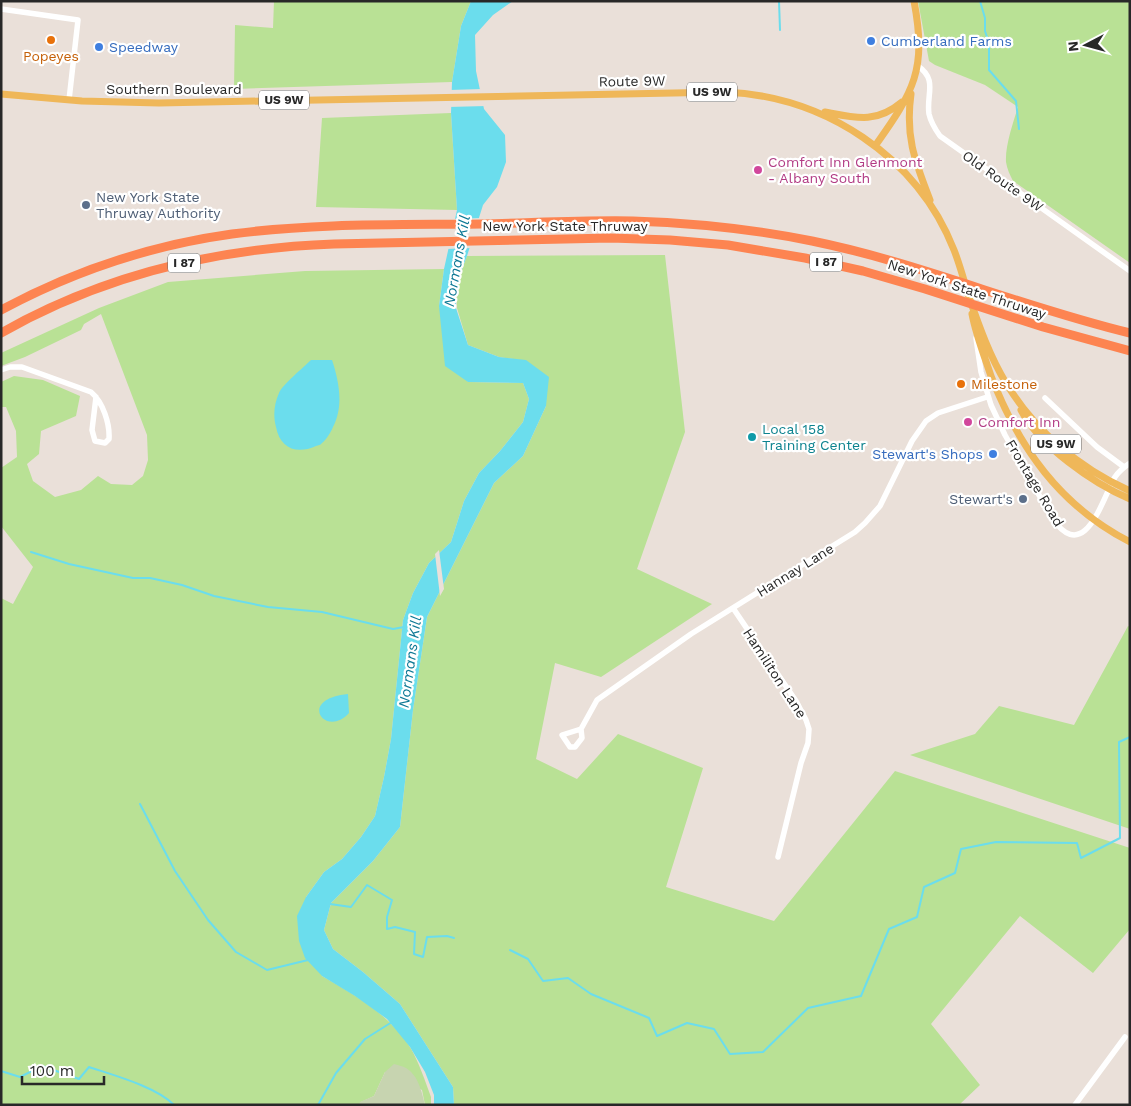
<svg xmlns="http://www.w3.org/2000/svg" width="1131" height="1106" font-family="'Work Sans',sans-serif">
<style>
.green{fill:#b9e195}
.cemetery{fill:#c7d4b0}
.water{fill:#6bdded}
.pier{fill:#eae0d9}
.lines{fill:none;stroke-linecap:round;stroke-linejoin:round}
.stream{stroke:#6bdded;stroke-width:2}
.minor{stroke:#fff;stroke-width:5.5}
.major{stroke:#efb759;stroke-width:7}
.highway{stroke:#fd8451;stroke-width:9}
.food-dot{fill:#e8710a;stroke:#fff;stroke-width:2}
.shop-dot{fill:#3f7fe0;stroke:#fff;stroke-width:2}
.hotel-dot{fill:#d1479c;stroke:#fff;stroke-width:2}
.service-dot{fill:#5c6f8a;stroke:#fff;stroke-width:2}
.culture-dot{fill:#0f9aa8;stroke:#fff;stroke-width:2}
.labels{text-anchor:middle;stroke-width:4.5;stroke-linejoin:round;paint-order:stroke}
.shield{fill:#fff;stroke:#686868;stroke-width:1}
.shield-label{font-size:12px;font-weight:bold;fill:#282828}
.shop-label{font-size:14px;fill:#366cbe;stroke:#fff;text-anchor:start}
.food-label{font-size:14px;fill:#c56008;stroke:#fff}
.street-label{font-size:14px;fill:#282828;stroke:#fff}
.hotel-label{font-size:14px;fill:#b23c85;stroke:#fff;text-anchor:start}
.service-label{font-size:14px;fill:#4e5e75;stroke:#fff;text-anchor:start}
.culture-label{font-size:14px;fill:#0d838f;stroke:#fff;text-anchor:start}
.water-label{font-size:15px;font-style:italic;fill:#0e7995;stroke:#fff}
</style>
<rect width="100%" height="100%" fill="#eae0d9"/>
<path class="green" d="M274,1H471L461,26L452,82L234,89L235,25L273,28Z
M918,1H1130V263L1013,181C1010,175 1007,169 1006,162C1005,146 1013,123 1018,107L985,85L935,65L929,61Z
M451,113L457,210L316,207L322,118Z
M665,255L685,432L637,569L712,604L601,677L555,663L536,759L577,779L618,734L703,768L666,887L774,921L895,771L1130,848V929L1093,973L1020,916L931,1024L980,1085L959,1105H454L453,1087L400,1004L363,972L333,949L324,930L331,903L373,861L400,827L413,710L427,617L494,483L523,456L546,406L526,361L499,357L468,345L457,308L456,285L467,256Z
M444,269L439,306L468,382L523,383L529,399L523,422L500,451L479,473L464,501L451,542L429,563L413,593L403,620L391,739L384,777L375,816L361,837L342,859L324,872L306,897L322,976C355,995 389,1014 410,1047C419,1062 425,1081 431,1097V1105H425L422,1090L385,1072L374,1096L361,1102L359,1105H1V598L13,604L33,567L1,526V468L17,457L16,431L6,407H1V382L14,376L43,380L80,396L76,416L41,431L39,454L27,464L33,481L55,497L81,490L98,476L111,484L132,485L143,476L148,460L147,435L101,314L84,324L81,330L25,357L1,366V353L99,308L168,282L305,271Z
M1128,626L1130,627V829L910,755L975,734L999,706L1074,725Z"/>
<path class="cemetery" d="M394,1064C397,1065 403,1066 406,1068C418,1075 422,1092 425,1105H359L360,1102L374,1096L385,1072Z"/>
<path class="water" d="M471,1H513L493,15L475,35L476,71L484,109L505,135L506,162L497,187L483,205L467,256L456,285V308L468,345L499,357L526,360L549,377L546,406L523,456L494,483L427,617L413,710L400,827L373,861L331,903L324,930L333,949L363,972L400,1004L453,1087L454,1105H434V1095L425,1072L410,1047L387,1019L355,996L322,976L305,958L299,941L297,916L306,897L324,872L342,859L361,837L375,816L384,777L391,739L403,620L413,593L429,563L451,542L464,501L479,473L500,451L523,422L529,399L523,383L468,382L445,366L439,306L444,269L457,210L451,113L452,82L461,26Z
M311,360H332C339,381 344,406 333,427C331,432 326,440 322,443C321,445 318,445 316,446C296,455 280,448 276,427C273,416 274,404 279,393C283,384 303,368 311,360Z
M348,694L349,713C326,739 296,699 348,694Z"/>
<path class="pier" d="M482,89L486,106L448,107L449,90Z
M482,218L472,248L446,249L453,219Z
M439,550L444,589L440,596L435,554Z"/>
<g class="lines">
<path class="stream" d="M779,1L780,30
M980,1L985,18V31L989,43V70L1016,101L1019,129
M31,552L69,564L133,578H150L182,585L214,596L268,607L322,612L393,629L404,627
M140,804L175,871L208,920L236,952L267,970L308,960
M330,904L351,907L367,885L392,900L387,917V929L395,927L415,932L414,954L423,957L427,937L447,936L454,938
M1,946V958
M510,950L528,959L543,981L568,978L591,994L649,1018L657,1036L687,1023L714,1029L730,1054L763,1052L808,1008L861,996L889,929L917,917L924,887L955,873L961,849L996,842L1077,843L1081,858L1120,838L1119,742L1130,737
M1,1071L20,1077L42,1066L79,1079L89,1067C113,1075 157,1087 174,1105
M318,1105L336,1073L365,1039L392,1022"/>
<path class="minor" d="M1,9L78,20L69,100
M918,66C938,80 926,94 929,114C931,123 935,129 940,136L1130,271
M976,338L981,372L991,405L1005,435L1052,518C1085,566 1102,499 1115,477C1119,471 1124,467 1130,463
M1,370L10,367H22L91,392C103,402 110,424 109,439L105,443L95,441L92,430L96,397
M1045,398L1097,447L1124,467
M733,608L796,701L806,720L809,729L808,743L801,763L778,857
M581,729L562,735L570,747H575L582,738L581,729L597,700L691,634L855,532L865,523L880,506L912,441L926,421L938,413L987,397
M1075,1105L1125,1037"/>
<path class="major" d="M1,94L82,101L159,103L725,92C824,96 917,156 954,250C960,265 964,281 969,297C979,326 990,357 1006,383C1035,431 1079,468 1130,491
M911,94C905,137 915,161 930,200
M825,112C856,118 876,124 902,102
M875,146C914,91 927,70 914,1
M972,314C976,335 984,355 991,376C1019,448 1060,506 1130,542
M1021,410C1040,446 1092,483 1130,499"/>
<path class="highway" d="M1,310C72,272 152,245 232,234C314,223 399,225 482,224C532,223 582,220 633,221C693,223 753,229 812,241C920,263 1022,307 1130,333
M1,333C103,275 218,248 334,244L611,238L670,240L728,245L805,258L863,271L925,289L1043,327L1130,351"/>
</g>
<g class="food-dot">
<circle cx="51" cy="40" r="5"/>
<circle cx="961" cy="384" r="5"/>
</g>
<g class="shop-dot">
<circle cx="871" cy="41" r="5"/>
<circle cx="99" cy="47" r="5"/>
<circle cx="993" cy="454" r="5"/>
</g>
<g class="hotel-dot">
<circle cx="758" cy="170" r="5"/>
<circle cx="968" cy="422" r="5"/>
</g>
<g class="service-dot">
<circle cx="86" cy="205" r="5"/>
<circle cx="1023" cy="499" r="5"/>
</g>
<circle class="culture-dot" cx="752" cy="437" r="5"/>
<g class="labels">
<g class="shield">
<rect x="687" y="82.5" width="50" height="19" rx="4"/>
<rect x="259" y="90.5" width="50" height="19" rx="4"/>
<rect x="810" y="252.5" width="32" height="19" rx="4"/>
<rect x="168" y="253.5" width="32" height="19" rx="4"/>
<rect x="1031" y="434.5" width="50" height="19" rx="4"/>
</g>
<g class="shield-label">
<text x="712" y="96">US 9W</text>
<text x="284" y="104">US 9W</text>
<text x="826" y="266">I 87</text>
<text x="184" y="267">I 87</text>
<text x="1056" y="448">US 9W</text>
</g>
<g class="shop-label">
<text x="881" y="46">Cumberland Farms</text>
<text x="109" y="52">Speedway</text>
<text x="983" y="459" text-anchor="end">Stewart's Shops</text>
</g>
<g class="food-label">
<text x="51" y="61">Popeyes</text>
<text x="971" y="389" text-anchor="start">Milestone</text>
</g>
<g class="street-label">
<text transform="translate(632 81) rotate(-1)" y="5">Route 9W</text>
<text x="174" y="94">Southern Boulevard</text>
<text transform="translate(1003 181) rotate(35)" y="5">Old Route 9W</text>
<text x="565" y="231">New York State Thruway</text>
<text transform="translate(967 289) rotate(18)" y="5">New York State Thruway</text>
<text transform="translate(1035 483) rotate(59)" y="5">Frontage Road</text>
<text transform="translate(795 570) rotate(-32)" y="5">Hannay Lane</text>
<text transform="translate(775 673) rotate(57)" y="5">Hamiliton Lane</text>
</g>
<g class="hotel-label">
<text x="768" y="167">Comfort Inn Glenmont<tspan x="768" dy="16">- Albany South</tspan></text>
<text x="978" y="427">Comfort Inn</text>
</g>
<g class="service-label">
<text x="96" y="202">New York State<tspan x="96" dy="16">Thruway Authority</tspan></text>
<text x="1013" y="504" text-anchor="end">Stewart's</text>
</g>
<g class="culture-label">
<text x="762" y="434">Local 158<tspan x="762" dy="16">Training Center</tspan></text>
</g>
<g class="water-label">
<text transform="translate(457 261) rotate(-80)" y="5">Normans Kill</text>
<text transform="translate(410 662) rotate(-82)" y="5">Normans Kill</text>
</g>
</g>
<rect width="1131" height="1106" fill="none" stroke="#282828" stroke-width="5"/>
<g transform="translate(1086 45) rotate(264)" stroke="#ffffff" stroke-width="4" paint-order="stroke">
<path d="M0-4L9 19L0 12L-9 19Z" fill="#282828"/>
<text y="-8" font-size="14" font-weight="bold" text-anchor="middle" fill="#282828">N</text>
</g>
<path d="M22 1076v8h82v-8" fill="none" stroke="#282828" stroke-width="2.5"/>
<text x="30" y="1076" font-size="15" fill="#282828" stroke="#ffffff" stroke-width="4" paint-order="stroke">100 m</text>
</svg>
